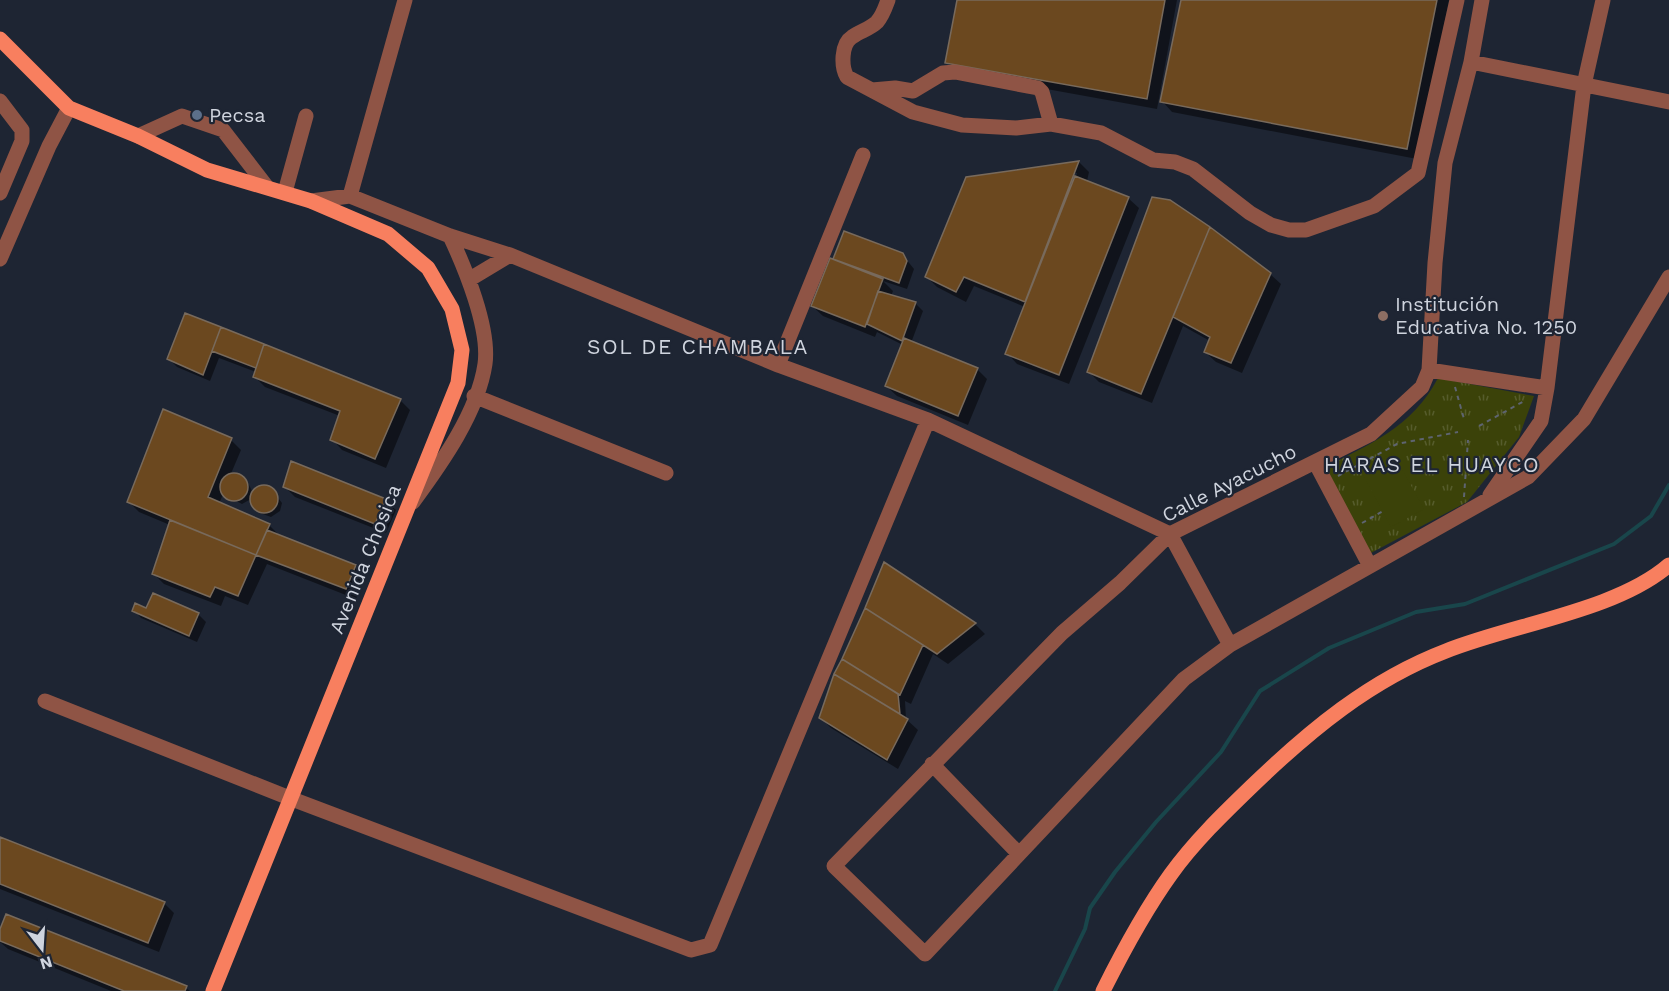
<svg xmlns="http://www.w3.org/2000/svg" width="1669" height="991" font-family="'Work Sans',sans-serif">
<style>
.park{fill:url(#park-tufts)}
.pitch{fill:#3b4209}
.shadow{fill:#0007;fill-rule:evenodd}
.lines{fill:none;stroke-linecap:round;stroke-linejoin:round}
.stream{stroke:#19464b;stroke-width:4}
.building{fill:#6b481f;stroke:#786a5c;stroke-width:1.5}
.path{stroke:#5e6470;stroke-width:2;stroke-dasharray:4.5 4.5;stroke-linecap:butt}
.minor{stroke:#8f5445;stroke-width:15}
.major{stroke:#f87f5f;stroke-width:15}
.service-dot{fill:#5c6f8a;stroke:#1e2533;stroke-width:2}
.education-dot{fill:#8d6e63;stroke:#1e2533;stroke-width:2}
.labels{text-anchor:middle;stroke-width:4.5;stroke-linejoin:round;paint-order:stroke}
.poi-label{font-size:20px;fill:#cfd4de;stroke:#1e2533;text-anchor:start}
.street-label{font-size:20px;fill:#cfd4de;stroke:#1e2533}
.neighbourhood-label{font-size:21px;letter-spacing:1.5px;fill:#cfd4de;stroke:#1e2533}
</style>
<defs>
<pattern id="park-tufts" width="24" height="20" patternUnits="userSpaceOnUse" patternTransform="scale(1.5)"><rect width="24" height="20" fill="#3b4209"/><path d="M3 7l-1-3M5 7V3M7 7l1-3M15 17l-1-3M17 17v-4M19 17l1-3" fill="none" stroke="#565c2c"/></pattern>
</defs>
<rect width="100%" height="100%" fill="#1e2533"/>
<path class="park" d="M1438,378L1534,396L1519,437L1467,502L1369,554L1322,469C1369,444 1412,428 1438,378Z"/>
<path class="pitch" d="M1393,453L1424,509L1391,527L1361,471Z"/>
<path class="shadow" d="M958,0H1177L1157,109L957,73L947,62Z
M1182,0H1449L1417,159L1172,112L1162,101Z
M1079,162L1089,172L1087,181L1128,198L1139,208L1069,384L1017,364L1007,353L1025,307L974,286L966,302L937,287L927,277L967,178ZM1074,173H1077L1074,183H1071Z
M1169,201L1270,274L1281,284L1242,373L1216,362L1205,352L1210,341L1183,326L1152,403L1099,382L1089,372Z
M902,254L914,269L907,289L883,281L893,291L891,296L915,303L923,311L911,343L977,369L987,379L968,425L897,396L886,386L903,345L877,332L875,337L823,316L812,306L839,263L835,259Z
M186,315L400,400L410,410L386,468L342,450L332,439L340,416L265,387L255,377L256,372L219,358L210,381L177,367L169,359Z
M231,440L241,450L230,476L243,478L248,483L252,491L251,498L256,490L264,487L272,490L282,503L280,511L271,517L260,513L251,499L242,504L223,494L219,504L269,525L279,535L355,567L365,577L356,599L267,564L248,605L225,596L221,606L164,584L153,573L170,525L139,512L129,502Z
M285,487L385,500L396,510L386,533L295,497Z
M885,564L975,624L985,634L948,664L933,654L911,704L905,701L906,719L918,730L898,769L831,728L820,717L835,675Z
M134,610L198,614L206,622L197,642L141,618Z
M0,838L164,903L174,913L159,952L0,889Z
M0,932L186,988L190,991H111L8,949L0,942Z"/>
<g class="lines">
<path class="stream" d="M1055,991L1085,929L1090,908L1115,872L1156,822L1221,752L1260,691L1329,648L1416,612L1465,604L1614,544L1651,516L1669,485"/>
</g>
<path class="building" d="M957,0H1165L1147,99L945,63Z
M1181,0H1437L1407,149L1160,102Z
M1079,161L1025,302L964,277L956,292L925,277L966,177Z
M1075,176L1129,197L1059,375L1005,354Z
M1152,197L1170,200L1210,227L1141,394L1087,372Z
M1210,227L1271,273L1231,363L1204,352L1210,337L1173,317Z
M844,231L903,253L907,261L899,283L833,259Z
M830,258L883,279L865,327L811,306Z
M878,291L916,302L902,341L867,324Z
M185,313L221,327L203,375L167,359Z
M221,327L264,344L256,368L212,351Z
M904,338L978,368L958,416L885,386Z
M264,344L401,399L375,459L330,440L340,411L253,377Z
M163,409L232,438L208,497L270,524L256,555L127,502Z
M291,461L386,499L375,524L283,487Z
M220 487a14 14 0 1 1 28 0a14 14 0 1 1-28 0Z
M250 499a14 14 0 1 1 28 0a14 14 0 1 1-28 0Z
M170,520L256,555L238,596L215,587L210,597L152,574Z
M267,530L356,565L346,589L256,555Z
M884,562L976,623L937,654L865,608Z
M153,593L199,613L189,636L132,611L135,603L146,608Z
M865,608L923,645L900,695L842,659Z
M842,659L898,694L900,714L834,674Z
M834,674L908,719L887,760L819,718Z
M0,837L165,902L148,943L0,884Z
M6,914L187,986L185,991H124L0,941V929Z"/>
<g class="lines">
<path class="path" d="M1455,387L1464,419
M1479,426L1526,400
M1338,476L1397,444L1458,432
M1464,497L1468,440
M1362,523L1383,511"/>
<path class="minor" d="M888,0C885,8 883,15 877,22C870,29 860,31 852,37C841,44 841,67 847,77L913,112L962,125L1016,128L1051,124L1101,133L1153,160L1175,162L1193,169L1250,213L1271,225L1289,230H1306L1374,206L1418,173L1457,0
M1482,0L1471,62L1445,163L1435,263L1429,370L1422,387L1371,434L1170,534L1120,583L1062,633L834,866L925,954L1184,679L1230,645L1528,477L1584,419L1669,277
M1471,62L1669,102
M872,90L895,88L913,91L943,73L955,72L1038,88L1042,92L1051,124
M0,101L22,130V141L0,193
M138,136L182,116L223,130L267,187
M285,192L306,116
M350,196L405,0
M311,201L350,196L450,236L510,255L778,365L928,420L1170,534L1230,645
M0,259L49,146L69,108
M470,279L510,255
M778,365L863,155
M1429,370L1547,388
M474,396L666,473
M1315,462L1370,566
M1490,495L1541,421L1547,388L1584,85L1603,0
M413,502C441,464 478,412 485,364C490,328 465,268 450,236
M45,701L292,799L691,950L710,945L928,420
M932,764L1019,854"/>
<path class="major" d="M0,39L69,108L138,136L207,170L311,201L388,234L428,268L452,309L462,350L458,383L213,991
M1103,991C1123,951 1145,910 1171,874C1194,842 1223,814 1251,787C1309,731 1370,680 1446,651C1513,624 1616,611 1669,565"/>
</g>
<circle class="service-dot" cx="197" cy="115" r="6"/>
<circle class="education-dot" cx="1383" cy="316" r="6"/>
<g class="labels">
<g class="poi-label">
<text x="209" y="122">Pecsa</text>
<text x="1395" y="311">Institución<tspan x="1395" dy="23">Educativa No. 1250</tspan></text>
</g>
<g class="street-label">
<text transform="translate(1229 483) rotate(-27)" y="7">Calle Ayacucho</text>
<text transform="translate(365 559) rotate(-68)" y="7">Avenida Chosica</text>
</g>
<g class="neighbourhood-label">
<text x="698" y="354">SOL DE CHAMBALA</text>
<text x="1432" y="472">HARAS EL HUAYCO</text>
</g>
</g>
<g transform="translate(42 949) rotate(163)" stroke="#1e2533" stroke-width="4.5" paint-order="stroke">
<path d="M0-4.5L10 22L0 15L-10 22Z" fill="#cfd4de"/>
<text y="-9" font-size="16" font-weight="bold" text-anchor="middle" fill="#cfd4de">N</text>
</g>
</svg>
